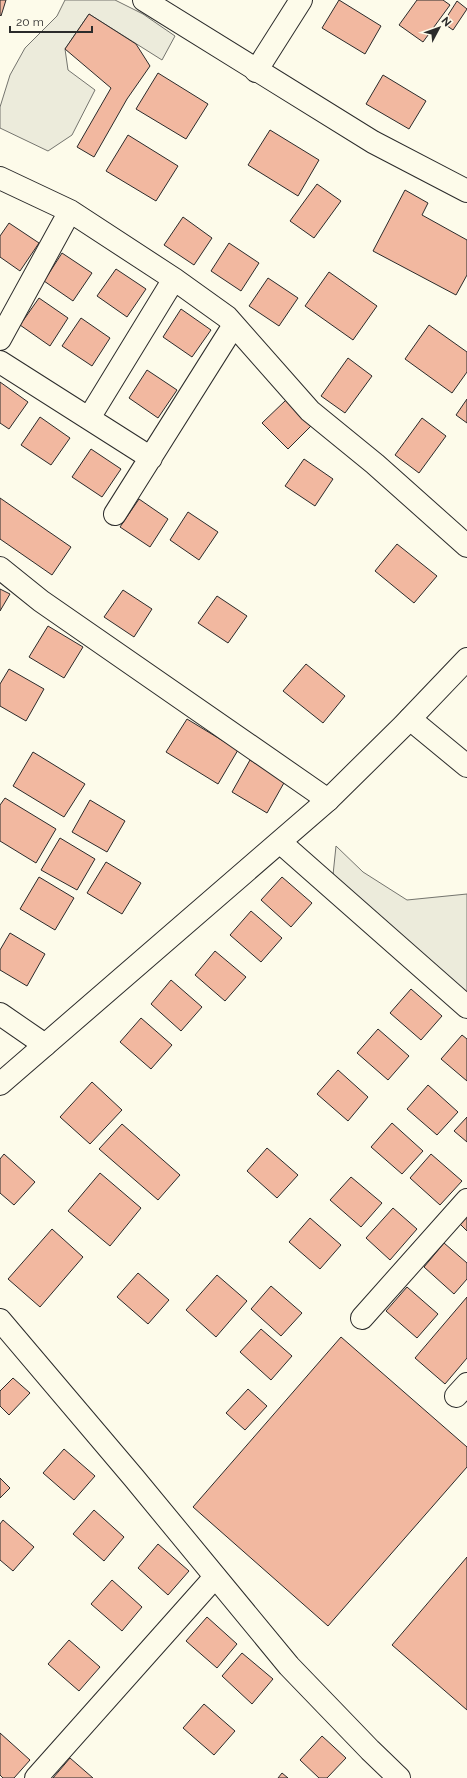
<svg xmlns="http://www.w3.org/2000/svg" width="467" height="1778" font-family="Raleway,sans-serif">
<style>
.green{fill:#ecebdb;stroke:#74746e}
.building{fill:#f2b8a0;stroke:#2b2b2b}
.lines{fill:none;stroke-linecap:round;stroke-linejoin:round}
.minor-casing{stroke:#2b2b2b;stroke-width:24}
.tertiary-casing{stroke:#2b2b2b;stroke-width:24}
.minor{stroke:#fdfbea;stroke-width:22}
.tertiary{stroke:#fdfbea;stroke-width:22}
</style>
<rect width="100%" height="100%" fill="#fdfbea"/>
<path class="green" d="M65,0H115L143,14L175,36L162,60L89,14L65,49L68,70L95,90L72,135L48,151L0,128V107L10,75L25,48L57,16Z
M336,846L363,872L407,900L467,894V1007L333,875Z"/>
<path class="building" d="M0,0H6L1,16L0,15Z
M339,0L381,26L365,54L322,28Z
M417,0H443L450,5L423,42L399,25Z
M457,1L467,9L453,30L443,23Z
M89,14L136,44L150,66L127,99L94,157L77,147L111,88L65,49Z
M158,73L208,104L186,139L136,109Z
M383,75L426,101L409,129L366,104Z
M270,130L319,160L298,196L248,165Z
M128,135L178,166L156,201L106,171Z
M317,184L341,201L314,238L290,221Z
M405,190L428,203L422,215L467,240V275L456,295L373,251Z
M183,217L212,238L194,265L164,245Z
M9,223L39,243L20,271L0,257V236Z
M229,243L259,263L241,291L211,271Z
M62,253L92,273L73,301L44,281Z
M116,269L146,289L127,317L97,296Z
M329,272L377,306L353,340L305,306Z
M268,278L298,298L279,326L249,306Z
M39,298L68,318L50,346L20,325Z
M181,309L211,330L192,357L163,337Z
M81,318L110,338L92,366L62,346Z
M429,325L467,352V372L452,393L405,359Z
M348,358L372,376L345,413L321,396Z
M147,370L177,390L158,418L129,398Z
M0,382L28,402L9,429L0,423Z
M467,399V423L456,415Z
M286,400L311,426L288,449L262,423Z
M40,417L70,438L51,465L21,445Z
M422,418L446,436L419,473L395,455Z
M91,449L121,469L102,497L72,477Z
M304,459L333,479L315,506L285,486Z
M0,498L71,547L52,575L0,539Z
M139,499L168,519L150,547L120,527Z
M188,512L218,532L199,560L170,540Z
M397,544L437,576L414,603L375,571Z
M0,589L10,594L0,611Z
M123,590L152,609L134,637L104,617Z
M217,596L247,616L228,643L198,623Z
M48,626L83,647L64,678L29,657Z
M306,664L345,696L323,723L283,691Z
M9,669L44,689L26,721L0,706V684Z
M187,719L238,750L218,784L166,752Z
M33,752L85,784L64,817L13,786Z
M250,760L285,781L267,813L232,792Z
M5,798L56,829L36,863L0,841V805Z
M90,800L125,821L107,852L72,832Z
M60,838L95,859L77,890L41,870Z
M106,862L141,883L122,914L87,893Z
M39,877L74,898L55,930L20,909Z
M282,877L312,903L291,927L261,900Z
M251,911L282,938L261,962L230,935Z
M10,933L45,954L27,986L0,970V950Z
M215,951L246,977L225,1001L195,975Z
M171,980L202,1007L181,1031L151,1004Z
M411,989L442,1016L421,1040L390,1013Z
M141,1018L172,1045L151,1069L120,1042Z
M378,1029L409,1056L388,1080L357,1053Z
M462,1035L467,1039V1081L441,1059Z
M338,1070L368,1097L348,1121L317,1094Z
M92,1082L122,1110L90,1144L60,1117Z
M428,1085L458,1112L437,1135L407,1109Z
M467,1117V1142L454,1131Z
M392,1123L423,1151L402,1174L371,1147Z
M122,1124L180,1175L158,1200L99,1149Z
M267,1148L298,1175L277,1198L247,1171Z
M4,1154L35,1182L14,1205L0,1193V1159Z
M431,1154L462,1181L440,1205L410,1178Z
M100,1173L141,1208L110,1246L68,1211Z
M351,1177L382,1203L361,1227L330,1200Z
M393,1208L417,1229L390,1260L366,1238Z
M467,1216V1231L460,1224Z
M310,1218L341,1245L320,1269L289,1242Z
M52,1229L83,1257L40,1307L8,1279Z
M444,1243L467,1263V1279L454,1294L424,1267Z
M138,1273L169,1300L148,1324L117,1297Z
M217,1275L247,1301L216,1337L186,1310Z
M271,1286L302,1313L281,1336L251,1309Z
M407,1287L438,1314L417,1338L386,1311Z
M467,1297V1358L445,1384L415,1358Z
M261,1329L292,1356L271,1380L240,1352Z
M341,1337L467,1447V1467L328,1626L193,1507Z
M13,1378L30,1393L9,1415L0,1406V1391Z
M248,1389L267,1406L245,1430L226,1413Z
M64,1449L95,1476L74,1500L43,1473Z
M0,1478L10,1488L0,1498Z
M94,1510L124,1537L104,1561L73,1534Z
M3,1520L34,1547L13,1571L0,1560V1524Z
M158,1544L189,1571L168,1595L138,1568Z
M467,1557V1710L392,1645Z
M112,1580L142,1607L122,1631L91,1604Z
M207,1617L237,1644L217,1668L186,1641Z
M69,1640L100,1667L79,1691L48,1664Z
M242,1653L273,1679L252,1704L222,1676Z
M204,1704L235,1731L214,1755L183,1728Z
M0,1733L30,1760L14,1778H3L0,1775Z
M322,1736L346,1758L327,1778H319L300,1760Z
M70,1758L93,1778H53Z
M282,1773L288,1778H278Z"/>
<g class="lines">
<g class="minor-casing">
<path id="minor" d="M256,71L301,0
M0,178L70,211L174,279L227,317L310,411L375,464L467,546
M0,339L70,211
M0,362L151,458
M89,418L174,279
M115,514L234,325
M0,568L41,601L328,800
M410,719L467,766
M281,843L467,1007
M0,1014L45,1045
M362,1318L467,1200
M456,1396L467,1384
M36,1778L215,1577"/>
</g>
<g class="tertiary-casing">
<path id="tertiary" d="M144,0L373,142L467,191
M0,1084L328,800L403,726L467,659
M0,1320L134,1478L289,1666L370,1750L399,1778"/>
</g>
<use href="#minor" class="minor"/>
<use href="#tertiary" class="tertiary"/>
</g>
<g transform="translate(439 28) rotate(49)" stroke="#fdfbea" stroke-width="3" paint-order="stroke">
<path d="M0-3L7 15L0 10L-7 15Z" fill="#2b2b2b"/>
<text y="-6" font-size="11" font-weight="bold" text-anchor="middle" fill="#2b2b2b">N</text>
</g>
<path d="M10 26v6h82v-6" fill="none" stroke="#2b2b2b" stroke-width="2"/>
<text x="16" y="26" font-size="12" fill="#2b2b2b" stroke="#fdfbea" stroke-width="3" paint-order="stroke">20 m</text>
</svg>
